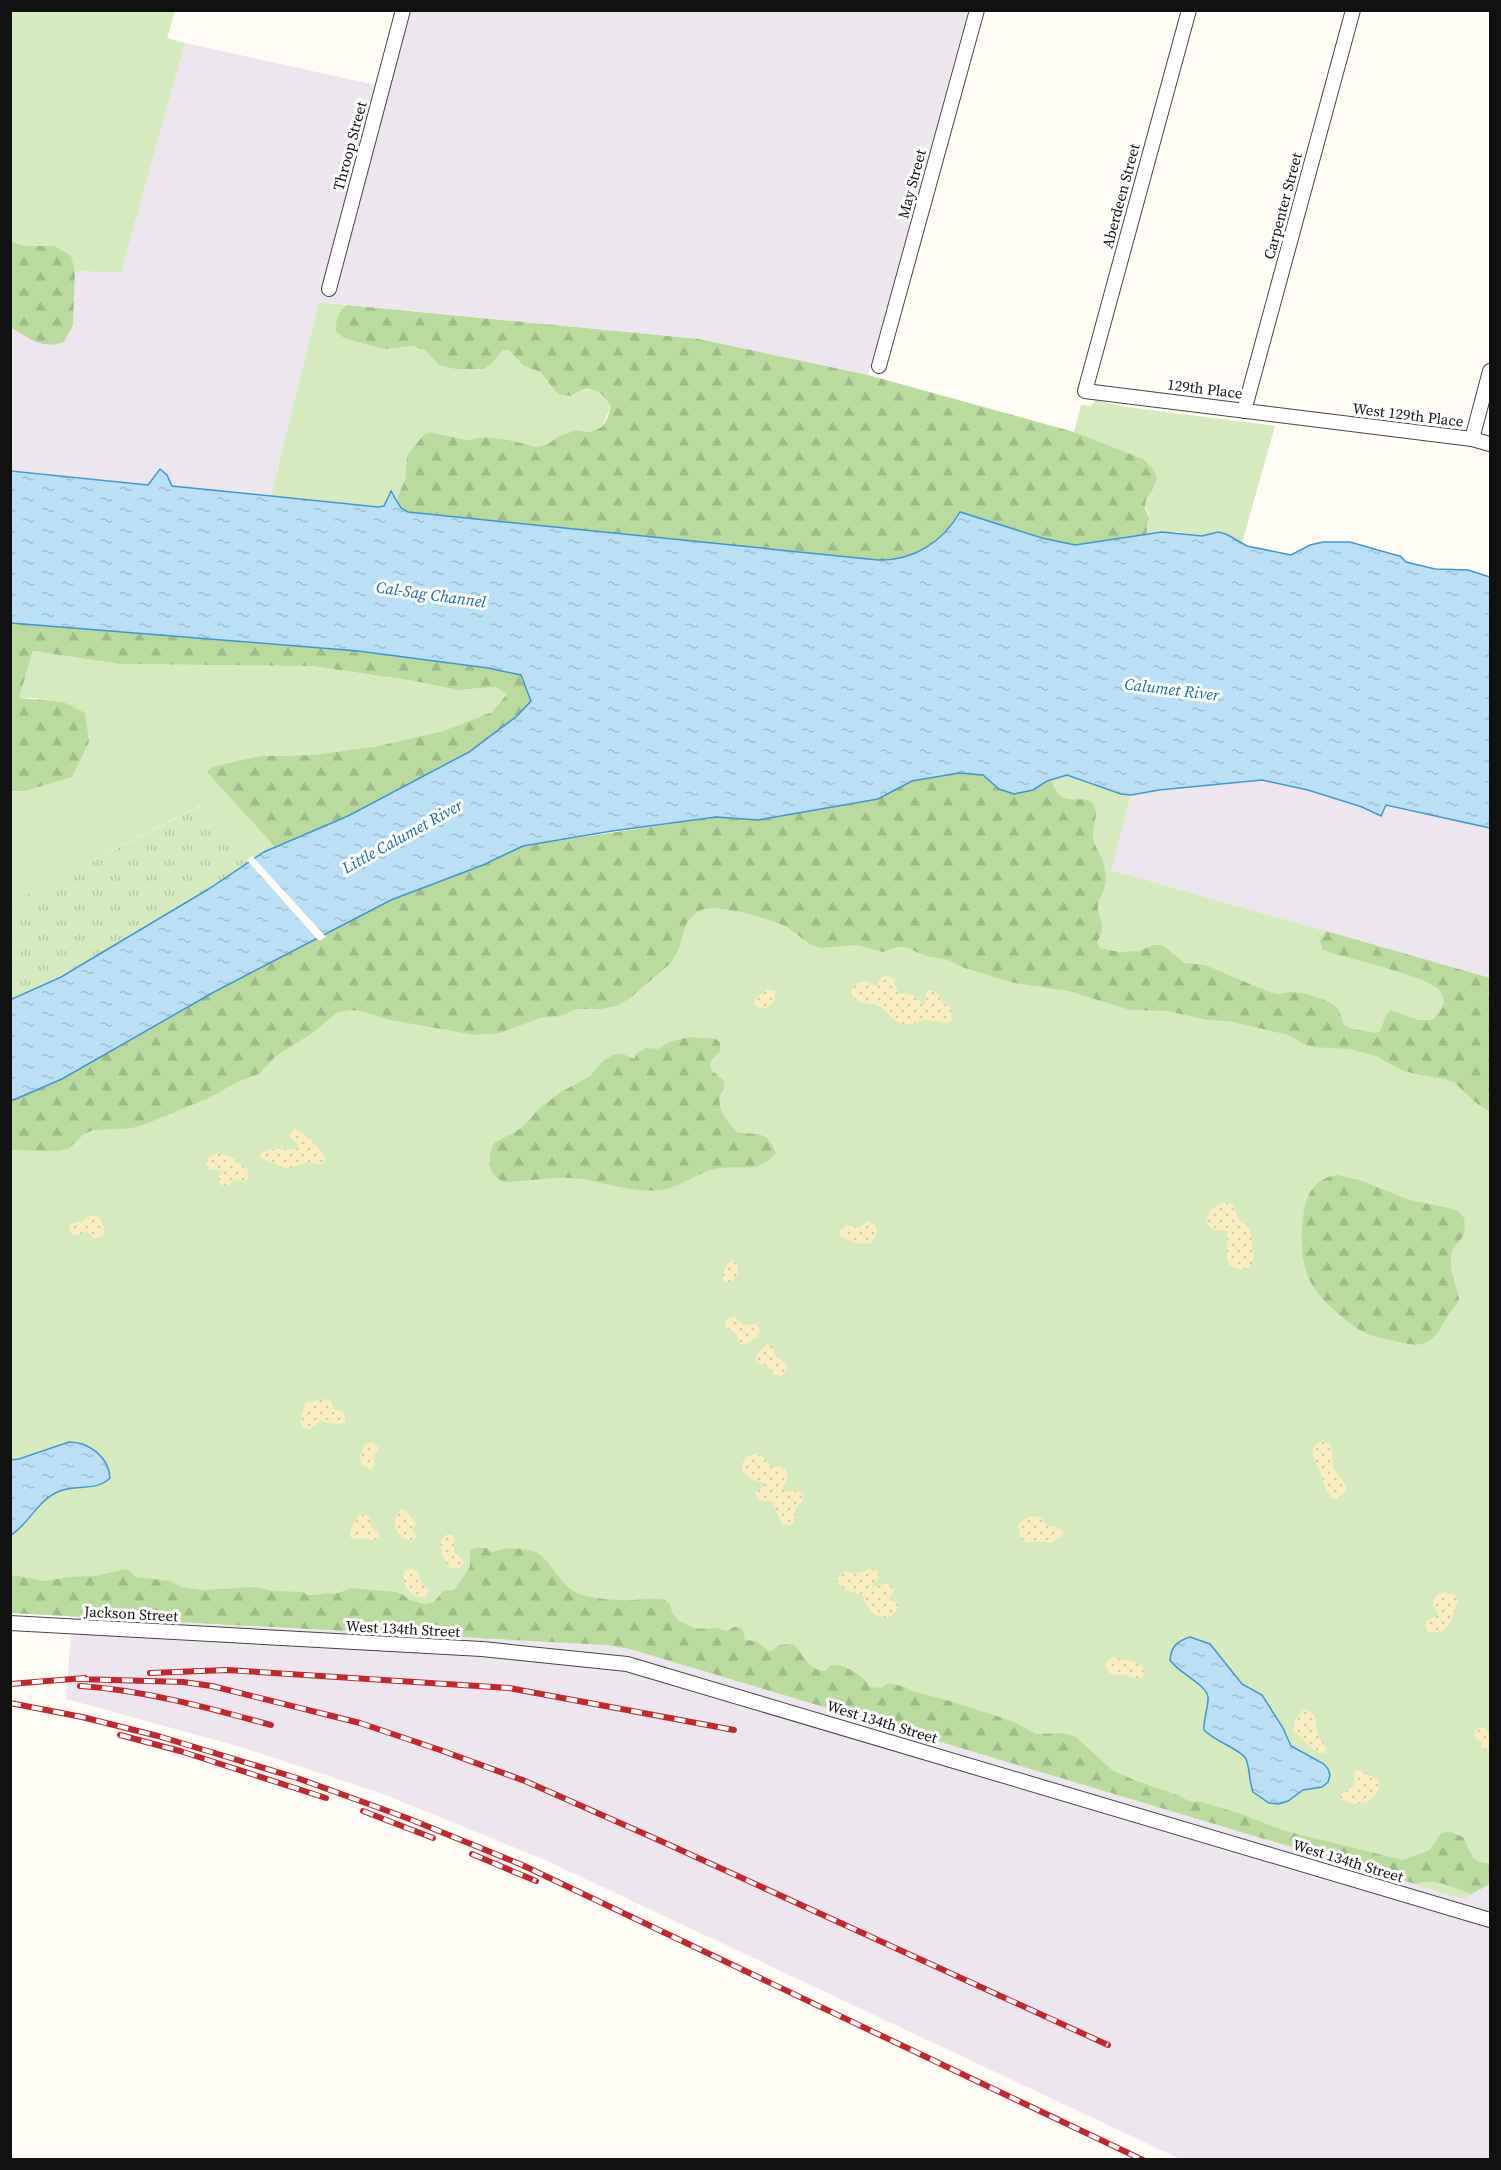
<svg xmlns="http://www.w3.org/2000/svg" width="1501" height="2170" font-family="'Source Serif 4',serif">
<style>
.industrial{fill:#eee6ef}
.grass{fill:#d5ebbd}
.forest{fill:url(#forest-firs)}
.sand{fill:url(#sand-dots)}
.park{fill:url(#park-tufts)}
.water{fill:url(#water-ripples);stroke:#3f96cf;stroke-width:1.5}
.pier{fill:#fffdf5}
.lines{fill:none;stroke-linecap:round;stroke-linejoin:round}
.street-casing{stroke:#444;stroke-width:16}
.street{stroke:#fff;stroke-width:14}
.rail-casing{stroke:#c4262e;stroke-width:6}
.rail{stroke:#fff;stroke-width:4;stroke-dasharray:11;stroke-linecap:butt}
.labels{text-anchor:middle;stroke-width:6;stroke-linejoin:round;paint-order:stroke}
.street-label{font-size:15px;fill:#111;stroke:#fff}
.water-label{font-size:16px;font-style:italic;fill:#1768a6;stroke:#fff}
</style>
<defs>
<pattern id="forest-firs" width="22" height="20" patternUnits="userSpaceOnUse" patternTransform="scale(1.5)"><rect width="22" height="20" fill="#b9dc9c"/><path d="M5 1l3.5 6h-7zM16 11l3.5 6h-7z" fill="#9ebc85"/></pattern>
<pattern id="sand-dots" width="8" height="8" patternUnits="userSpaceOnUse" patternTransform="scale(1.5)"><rect width="8" height="8" fill="#fbeec1"/><path d="M2 2h.1M6 6h.1" fill="none" stroke="#d6cba5" stroke-width="1.8" stroke-linecap="round"/></pattern>
<pattern id="park-tufts" width="24" height="20" patternUnits="userSpaceOnUse" patternTransform="scale(1.5)"><rect width="24" height="20" fill="#d5ebbd"/><path d="M3 7l-1-3M5 7V3M7 7l1-3M15 17l-1-3M17 17v-4M19 17l1-3" fill="none" stroke="#b6c8a1"/></pattern>
<pattern id="water-ripples" width="26" height="14" patternUnits="userSpaceOnUse" patternTransform="scale(1.5)"><rect width="26" height="14" fill="#b9e0f7"/><path d="M2 4q2-2 4 0t4 0M15 11q2-2 4 0t4 0" fill="none" stroke="#9ebfd3"/></pattern>
</defs>
<rect width="100%" height="100%" fill="#fffdf5"/>
<path class="industrial" d="M407,11H968L868,375L699,339L319,302L271,497L172,486L167,475L148,485L11,471V328L40,343L73,325L75,271L121,273L185,43L385,87Z
M1262,780L1308,790L1362,807L1381,816L1386,805L1490,828V978L1110,870L1131,795L1159,790Z
M75,1617L607,1645L630,1649L1463,1898L1490,1884V2159H1180L545,1860L383,1794L241,1747L66,1699L70,1644Z"/>
<path class="grass" d="M10,11H175L167,38L185,43L121,273L75,271L71,255L54,246H26L11,242Z
M319,302L347,305L339,312L400,347L413,346L426,351L439,365L495,360L503,350H508L524,366L540,372L558,394L593,389L607,398L611,406L602,427L590,432L576,430L559,436L548,444L537,447L509,440L483,437L467,440L430,432L407,455L405,480L397,498L391,492L384,506L378,507L271,497Z
M1096,400L1119,406L1275,426L1242,543L1226,534L1218,532L1202,536L1178,532L1146,534C1147,529 1149,523 1149,519C1148,503 1139,507 1152,491L1108,447L1074,432L1081,405L1091,406Z
M33,651L119,664L312,666L414,681L458,690L496,687L508,694L492,712L443,731L378,746L313,755L260,756L214,766L208,772L275,847L251,860L202,805L23,896L11,907V791H25L38,698H19Z
M1067,775L1121,794L1131,795L1111,870L1490,978V1884L1463,1899L630,1649L607,1645L11,1613L10,1101L214,992L391,900L1047,781Z"/>
<path class="forest" d="M11,242L26,246H54L71,255L75,271L73,325L64,342C40,350 31,338 11,328Z
M347,305L699,339L868,375L1074,432L1143,459L1153,469L1157,478L1152,491L1146,499L1145,508L1149,518L1146,534L1075,545L1042,538L960,512C943,541 914,561 878,560L408,512L401,508L397,498L405,480L407,455L423,436L430,432L467,440L483,437L509,440L537,447L548,444L559,436L576,430L590,432L602,427L607,419L611,406C601,389 587,383 571,396L558,394L540,372L524,366L508,350H503L495,360L484,369H456L439,365L426,351L413,346L384,349L344,338L336,331C336,318 337,313 347,305Z
M11,623L358,651L488,668L521,675L532,701L517,716L469,752L348,816L275,847L207,772L214,766L260,756L313,755L378,746L443,731L492,712L507,694L496,687L458,690L414,681L312,666L119,664L33,651L19,698L63,702L85,713L89,742L72,777L25,791H11Z
M959,773L983,775L999,789L1033,790L1047,781L1052,782C1062,812 1082,791 1093,804C1100,813 1092,826 1093,836C1093,846 1103,856 1104,866C1105,872 1107,879 1105,885C1104,893 1098,898 1098,907C1097,914 1103,922 1102,929C1102,933 1099,938 1097,942L1100,948L1119,952L1139,951L1153,945H1162L1185,963L1205,965L1269,992L1278,994L1291,992L1306,994L1325,1000L1338,1008L1344,1025L1349,1028L1375,1033L1380,1032L1386,1015L1391,1010L1418,1020H1432C1440,1012 1448,1003 1441,992C1431,976 1344,958 1323,950L1320,942L1326,931L1490,978V1112L1475,1102L1455,1083L1445,1079L1420,1075L1401,1070L1376,1056L1349,1049L1312,1047L1304,1044L1289,1035L1228,1021L1208,1020L1167,1011L1130,1010L1069,991L1014,983L965,968L948,960L926,956L905,947H896L883,952L857,945L821,948L811,945L787,927L775,922L743,912L714,908L704,909L696,913L686,924L679,948L671,963L629,999L616,1006L601,1009H577L560,1016L540,1018L500,1033L475,1035L390,1020L360,1011L350,1010L336,1013L314,1032L276,1056L259,1074L240,1081L206,1099L146,1124L133,1128L93,1130L84,1134L68,1149L56,1151L11,1150L10,1101L62,1079L214,992L391,900L483,865L523,846L716,817L758,820L878,799L912,781Z
M689,1037L716,1039L720,1043V1051L710,1062L711,1070L724,1081V1089C712,1104 726,1119 736,1132C758,1136 766,1129 776,1153C758,1174 745,1165 721,1168C700,1170 682,1187 661,1190C630,1194 600,1179 569,1178C548,1177 526,1182 504,1182C487,1174 487,1159 494,1143L520,1129L541,1107L561,1092L590,1076L602,1062L613,1055L623,1054L634,1059L637,1053L646,1048L658,1049L670,1042Z
M1338,1175L1365,1182L1409,1200L1449,1208L1459,1212L1464,1218C1468,1243 1454,1239 1451,1257C1449,1272 1457,1285 1459,1299C1456,1306 1453,1308 1449,1314C1441,1325 1437,1340 1422,1344C1413,1346 1404,1343 1395,1341C1363,1335 1355,1329 1332,1308C1323,1300 1317,1293 1311,1283C1300,1262 1300,1234 1304,1211C1307,1191 1318,1177 1338,1175Z
M476,1548H486L491,1552C497,1552 499,1549 504,1549C512,1547 524,1549 532,1551C550,1554 556,1586 582,1595C596,1599 613,1600 628,1600C640,1600 652,1597 665,1600L670,1604L672,1612L678,1620L695,1629L716,1628L728,1631L734,1627H740L743,1630L745,1640L756,1641L770,1652L779,1645L793,1644C805,1655 808,1671 826,1671L831,1665C846,1664 863,1675 870,1687L881,1688L888,1683L905,1687L912,1691L950,1701L1012,1721L1036,1734L1063,1733L1076,1737L1112,1770L1134,1780L1177,1795L1191,1802H1201L1238,1813L1285,1831L1403,1860L1430,1850L1440,1834L1448,1831L1463,1837L1473,1858L1480,1862L1490,1864V1884L1471,1894C1454,1888 1435,1877 1416,1884L630,1649L607,1645L11,1613V1575L45,1581L68,1577L95,1576L126,1569L130,1571L135,1577L170,1581L182,1587L202,1590L256,1587L272,1591L303,1592L307,1595H314L327,1593L335,1594L352,1588L395,1592L402,1594L409,1600L425,1604L434,1602L443,1591L454,1590L470,1567V1550Z"/>
<path class="sand" d="M885,975L893,978L898,993L913,995L923,1005L925,1004L926,992L929,990L936,992L943,1002L951,1008L952,1020L948,1023C940,1023 931,1019 924,1020C917,1021 913,1026 905,1024C894,1023 890,1014 882,1008C871,1001 853,1006 851,991L856,984L865,981L877,987L880,979Z
M767,989L776,991L774,1001L767,1008H759L754,1004L755,1000Z
M295,1129C302,1130 323,1151 325,1157L323,1163L318,1164L308,1162L287,1169L261,1158V1153L270,1149H299L298,1145L290,1136V1132Z
M217,1153L230,1156L248,1170V1179L244,1181L235,1179L228,1186L221,1185L217,1179L222,1171L209,1169L206,1165L209,1157Z
M1223,1202L1232,1204C1236,1209 1236,1217 1240,1221C1244,1225 1248,1226 1250,1231C1251,1236 1255,1256 1253,1260C1249,1274 1234,1271 1227,1262V1231L1213,1230L1206,1222L1210,1210Z
M90,1215L99,1217L105,1229L103,1236L95,1239L86,1231L78,1235L72,1234L69,1230L71,1224L83,1221Z
M868,1221L873,1223C879,1229 877,1237 871,1243L860,1244L840,1237L839,1231L846,1225L859,1228Z
M733,1260L738,1266V1273L733,1280L725,1283L722,1276L727,1264Z
M731,1317H735L744,1325L756,1324L760,1329L759,1335L746,1345L740,1344L736,1334L725,1326L726,1320Z
M767,1344L773,1347L776,1357L787,1364L786,1371L782,1376L774,1375L767,1365L759,1364L755,1360L757,1354Z
M324,1399L331,1401L334,1409C341,1410 347,1413 345,1422L339,1425L320,1421L310,1429L304,1428L300,1422L305,1403Z
M1324,1441L1331,1445L1334,1469L1346,1485L1345,1492L1339,1499H1333C1326,1493 1325,1486 1322,1477C1318,1465 1302,1444 1324,1441Z
M372,1442L379,1448L377,1452L373,1455L375,1465L371,1470L362,1465L360,1456L365,1445Z
M756,1454L763,1457L772,1467L781,1466L786,1470L788,1477L783,1487L784,1491H799L804,1495C804,1503 800,1502 797,1507C793,1514 797,1520 790,1526L782,1524L772,1502L757,1499L756,1491L764,1486V1483C758,1481 750,1480 746,1475C736,1466 746,1455 756,1454Z
M404,1509L416,1523L413,1530L417,1537L412,1541C395,1538 390,1523 400,1510Z
M363,1513L369,1516L371,1527L380,1534L379,1538L375,1541L363,1538L353,1539L350,1537C349,1529 356,1516 363,1513Z
M1032,1516L1040,1517L1049,1526L1060,1528L1063,1532L1062,1536L1051,1543L1039,1541L1026,1543L1020,1536L1018,1525L1024,1519Z
M446,1535H452L455,1539L454,1552L464,1561L460,1568H450C443,1560 435,1542 446,1535Z
M407,1569H413L418,1572L421,1583L428,1589L429,1592L425,1596C411,1600 402,1585 404,1572Z
M870,1569H875L879,1574V1578L872,1585L873,1588L886,1583L893,1588V1593L888,1599L896,1602L898,1606L896,1612L889,1617C873,1619 868,1608 862,1595L845,1590L837,1582L838,1577L844,1572L860,1573Z
M1446,1592L1455,1595L1458,1600L1451,1622L1443,1631L1429,1633L1425,1628L1427,1621L1439,1614L1433,1606V1601L1439,1593Z
M1113,1657L1141,1664L1145,1669L1144,1676L1137,1679L1125,1675L1110,1674L1105,1665L1108,1659Z
M1303,1710C1317,1711 1315,1720 1317,1731C1319,1738 1323,1744 1327,1748L1324,1754L1312,1749L1293,1730L1295,1720Z
M1479,1727L1484,1728L1490,1734L1489,1750L1482,1748L1481,1741L1473,1736L1475,1731Z
M1357,1769L1377,1779L1380,1786C1375,1804 1355,1808 1340,1799V1795L1354,1786L1355,1781L1354,1772Z"/>
<path class="park" d="M203,805L251,860C175,912 95,961 11,1000L10,907L23,896Z"/>
<path class="water" d="M160,469L167,475L172,486L378,507L384,506L391,491L401,508L408,512L878,560C913,561 943,542 960,512L1042,538L1075,545L1162,532L1202,536L1218,532L1226,534L1247,546L1291,555L1310,545L1323,542H1350L1392,554L1400,556L1406,562L1435,569L1468,570L1490,577V828L1386,805L1381,816L1362,807L1308,790L1262,780L1159,790L1131,795L1121,794L1067,775L1047,781L1033,790L1014,794L999,789L983,775L959,773L912,781L878,799L758,820L716,817L612,831L523,846L483,865L391,900L214,992L62,1079L11,1101L10,1000L61,977L207,890L264,852L348,816L469,752L517,716L531,701L521,675L488,668L358,651L11,623V471L148,485Z
M69,1442C89,1442 109,1457 110,1478C96,1492 76,1484 60,1491C38,1499 30,1523 11,1535V1460L19,1459Z
M1190,1637L1210,1644L1242,1684L1262,1695L1283,1728L1291,1746L1324,1764L1328,1769L1330,1775L1328,1782L1322,1787L1303,1790L1288,1801L1279,1804L1269,1803L1253,1792C1249,1781 1250,1769 1246,1759C1242,1750 1214,1741 1204,1730C1203,1720 1209,1705 1208,1697C1206,1684 1178,1673 1170,1660C1171,1647 1177,1641 1190,1637Z"/>
<path class="pier" d="M252,856L326,937L319,941L247,860Z"/>
<g class="lines">
<g class="street-casing">
<path id="street" d="M1189,10L1085,391L1472,439L1490,444
M329,289L403,10
M879,366L977,10
M1244,411L1353,10
M1472,439L1490,371
M10,1623L482,1649L627,1664L1490,1920"/>
</g>
<use href="#street" class="street"/>
<g class="rail-casing">
<path id="rail" d="M150,1673L227,1670L509,1688L734,1730
M78,1679L183,1682L212,1686L360,1723L440,1750L525,1781L663,1842L1108,2045
M10,1684L85,1678
M80,1686C144,1690 209,1708 271,1725
M10,1703L82,1717L158,1736L297,1778L407,1818L520,1864L1143,2160
M120,1735L180,1751L326,1798
M363,1811L433,1838
M472,1854L536,1881"/>
</g>
<use href="#rail" class="rail"/>
</g>
<g class="labels">
<g class="street-label">
<text transform="translate(350 146) rotate(-75)" y="5">Throop Street</text>
<text transform="translate(912 184) rotate(-75)" y="5">May Street</text>
<text transform="translate(1121 196) rotate(-75)" y="5">Aberdeen Street</text>
<text transform="translate(1283 206) rotate(-75)" y="5">Carpenter Street</text>
<text transform="translate(1205 389) rotate(7)" y="5">129th Place</text>
<text transform="translate(1408 415) rotate(7)" y="5">West 129th Place</text>
<text transform="translate(131 1614) rotate(3)" y="5">Jackson Street</text>
<text transform="translate(403 1629) rotate(3)" y="5">West 134th Street</text>
<text transform="translate(882 1722) rotate(17)" y="5">West 134th Street</text>
<text transform="translate(1348 1861) rotate(17)" y="5">West 134th Street</text>
</g>
<g class="water-label">
<text transform="translate(431 594) rotate(8)" y="6">Cal-Sag Channel</text>
<text transform="translate(1172 689) rotate(7)" y="6">Calumet River</text>
<text transform="translate(402 836) rotate(-29)" y="6">Little Calumet River</text>
</g>
</g>
<rect width="1501" height="2170" fill="none" stroke="#111111" stroke-width="24"/>
</svg>
